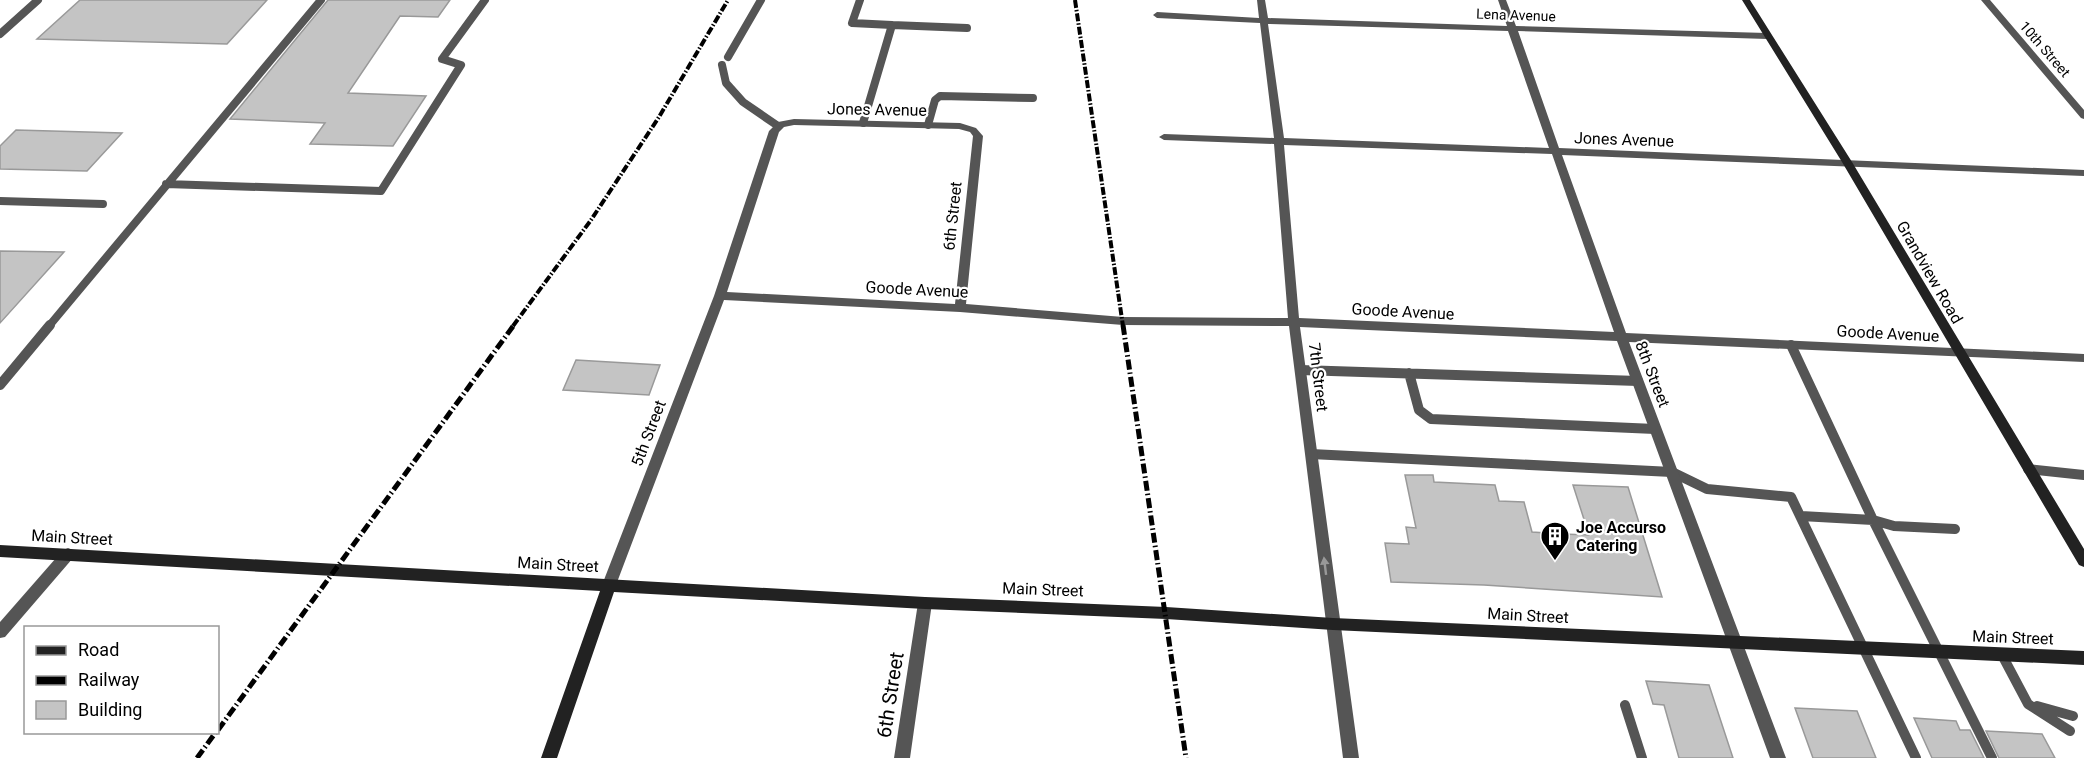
<svg xmlns="http://www.w3.org/2000/svg" width="2084" height="758" font-family="Roboto,sans-serif">
<style>
.building{fill:#c4c4c4;stroke:#999;stroke-width:1.5}
.lines{fill:none;stroke-linecap:round;stroke-linejoin:round}
.lane-far1{stroke:#555;stroke-width:8}
.lane{stroke:#555;stroke-width:10}
.street{fill:#555;fill-rule:evenodd}
.secondary{fill:#222;fill-rule:evenodd}
.rail-far1{stroke:#000;stroke-width:4;stroke-dasharray:8 2 1.5 2;stroke-linecap:butt}
.rail{stroke:#000;stroke-width:5;stroke-dasharray:10 3 1.5 3;stroke-linecap:butt}
.oneway{fill:#999}
.labels{text-anchor:middle;stroke-width:4.5;stroke-linejoin:round;paint-order:stroke}
.far-street-label{font-size:14px;fill:#000;stroke:#fff}
.street-label{font-size:16px;fill:#000;stroke:#fff}
.poi-label{font-size:16px;font-weight:bold;fill:#000;stroke:#fff;text-anchor:start}
.near-street-label{font-size:20px;fill:#000;stroke:#fff}
</style>
<rect width="100%" height="100%" fill="#fff"/>
<path class="building" d="M80,0H267L227,44L37,39Z
M328,0H450L438,17L400,16L348,93L426,96L393,146L310,144L325,123L230,119Z
M16,130L122,133L87,171L0,169V146Z
M0,251L64,252L0,323Z
M576,360L660,365L649,395L563,390Z
M1405,475H1433L1434,482L1495,485L1499,501L1524,502L1532,532L1562,534L1589,535L1573,485L1628,487L1662,597L1484,585L1391,582L1385,543L1409,544L1406,527L1416,528Z
M1646,681L1709,685L1733,758H1679L1664,705L1653,704Z
M1795,708L1857,711L1876,758H1813Z
M1914,718L1956,721L1960,730H1970L1984,758H1932Z
M1986,731L2042,734L2055,758H1999Z"/>
<g class="lines">
<path class="lane-far1" d="M860,0L852,23L892,25L863,123
M892,25L967,28
M0,34L38,0
M728,57L761,0
M722,65L726,83L743,102L778,126
M928,125L935,100L940,96L1033,98
M166,184L381,191L461,65L442,59L485,0
M0,201L103,204
M49,326L321,0"/>
<path class="lane" d="M1791,345L1873,520L1992,758
M1300,370L1638,381
M1409,373L1419,410L1431,419L1655,429
M0,385L50,325
M1311,454L1672,472L1707,489L1791,497L1916,758
M2028,469L2084,475
M1801,516L1873,520L1894,526L1955,529
M2002,655L2028,704L2070,731
M1625,705L1642,758
M2037,706L2073,716"/>
<path class="street" d="M1257,0H1265L1268,18L1507,26L1498,0H1506L1516,26L1767,33L1771,36L1767,39L1518,31L1559,148L2084,170V176L1562,155L1626,333L2084,354V362L1629,342L1786,758H1770L1617,341L1300,327L1359,758H1343L1289,326L1123,325L960,312L724,300L616,585L614,589L609,591L604,589L602,585L714,296L769,131L778,122L794,119L960,123L976,128L983,136L966,304L1123,317L1288,318L1274,144L1164,140L1159,137L1164,134L1274,138L1260,23L1157,18L1153,15L1157,12L1259,18ZM1268,24L1508,31L1549,148L1284,138ZM794,125L959,129L970,132L973,136L955,304L727,292L779,132L784,127ZM1284,145L1552,154L1614,332L1299,318Z
M1981,0H1990L2084,110V119L2081,118Z
M68,548L73,550L75,554L73,558L5,637L0,638V622L63,550Z
M925,597L930,599L932,603L910,758H894L918,603L920,599Z"/>
<path class="secondary" d="M1742,0H1750L1852,162L2084,549V567L2079,565L1842,162Z
M0,545L925,597L1166,607L1333,618L2084,651V665L1333,630L1166,619L925,609L614,592L557,758H541L600,591L0,557Z"/>
<path class="rail-far1" d="M1075,0L1123,326
M513,326L591,220L659,117L728,0"/>
<path class="rail" d="M1123,325L1186,758
M218,730L514,325
M197,758L216,732"/>
</g>
<defs><path id="oneway-solid" d="M-6-.8H1V-3.2L6.5 0L1 3.2V.8H-6Z" transform="scale(1.5)"/></defs>
<use class="oneway" href="#oneway-solid" transform="translate(1325 566) rotate(-97)"/>
<defs>
<g id="building-pin" transform="scale(1.5)"><path d="M0 17L-7.5 6A9.5 9.5 0 1 1 7.5 6Z" fill="#000" stroke="#fff"/><path d="M-4-6H4V6H1V3H-1V6H-4ZM-2.5-4.3h1.7v1.8h-1.7ZM.8-4.3h1.7v1.8H.8ZM-2.5-1h1.7V.8h-1.7ZM.8-1h1.7V.8H.8Z" fill="#fff"/></g>
</defs>
<g fill-rule="evenodd">
<use href="#building-pin" x="1555" y="536"/>
</g>
<g class="labels">
<g class="far-street-label">
<text transform="translate(1516 15) rotate(2)" y="5">Lena Avenue</text>
<text transform="translate(2045 49) rotate(49)" y="5">10th Street</text>
</g>
<g class="street-label">
<text transform="translate(877 109) rotate(1)" y="6">Jones Avenue</text>
<text transform="translate(1624 139) rotate(2)" y="6">Jones Avenue</text>
<text transform="translate(952 216) rotate(-84)" y="6">6th Street</text>
<text transform="translate(1930 272) rotate(60)" y="6">Grandview Road</text>
<text transform="translate(917 289) rotate(3)" y="6">Goode Avenue</text>
<text transform="translate(1403 311) rotate(3)" y="6">Goode Avenue</text>
<text transform="translate(1888 333) rotate(3)" y="6">Goode Avenue</text>
<text transform="translate(1653 374) rotate(69)" y="6">8th Street</text>
<text transform="translate(1319 377) rotate(83)" y="6">7th Street</text>
<text transform="translate(648 433) rotate(-69)" y="6">5th Street</text>
<text transform="translate(72 537) rotate(3)" y="6">Main Street</text>
<text transform="translate(558 564) rotate(3)" y="6">Main Street</text>
<text transform="translate(1043 589) rotate(2)" y="6">Main Street</text>
<text transform="translate(1528 615) rotate(3)" y="6">Main Street</text>
<text transform="translate(2013 637) rotate(2)" y="6">Main Street</text>
</g>
<g class="poi-label">
<text x="1576" y="533">Joe Accurso<tspan x="1576" dy="18">Catering</tspan></text>
</g>
<g class="near-street-label">
<text transform="translate(890 695) rotate(-81)" y="7">6th Street</text>
</g>
</g>
<rect x="24" y="626" width="195" height="108" fill="#ffffff" stroke="#999999" stroke-width="1.5"/>
<rect x="36" y="646" width="30" height="9" fill="#222222" stroke="#999999" stroke-width="1.5"/>
<text x="78" y="656" font-size="18" fill="#000000">Road</text>
<rect x="36" y="676" width="30" height="9" fill="#000000" stroke="#999999" stroke-width="1.5"/>
<text x="78" y="686" font-size="18" fill="#000000">Railway</text>
<rect x="36" y="701" width="30" height="18" fill="#c4c4c4" stroke="#999999" stroke-width="1.5"/>
<text x="78" y="716" font-size="18" fill="#000000">Building</text>
</svg>
